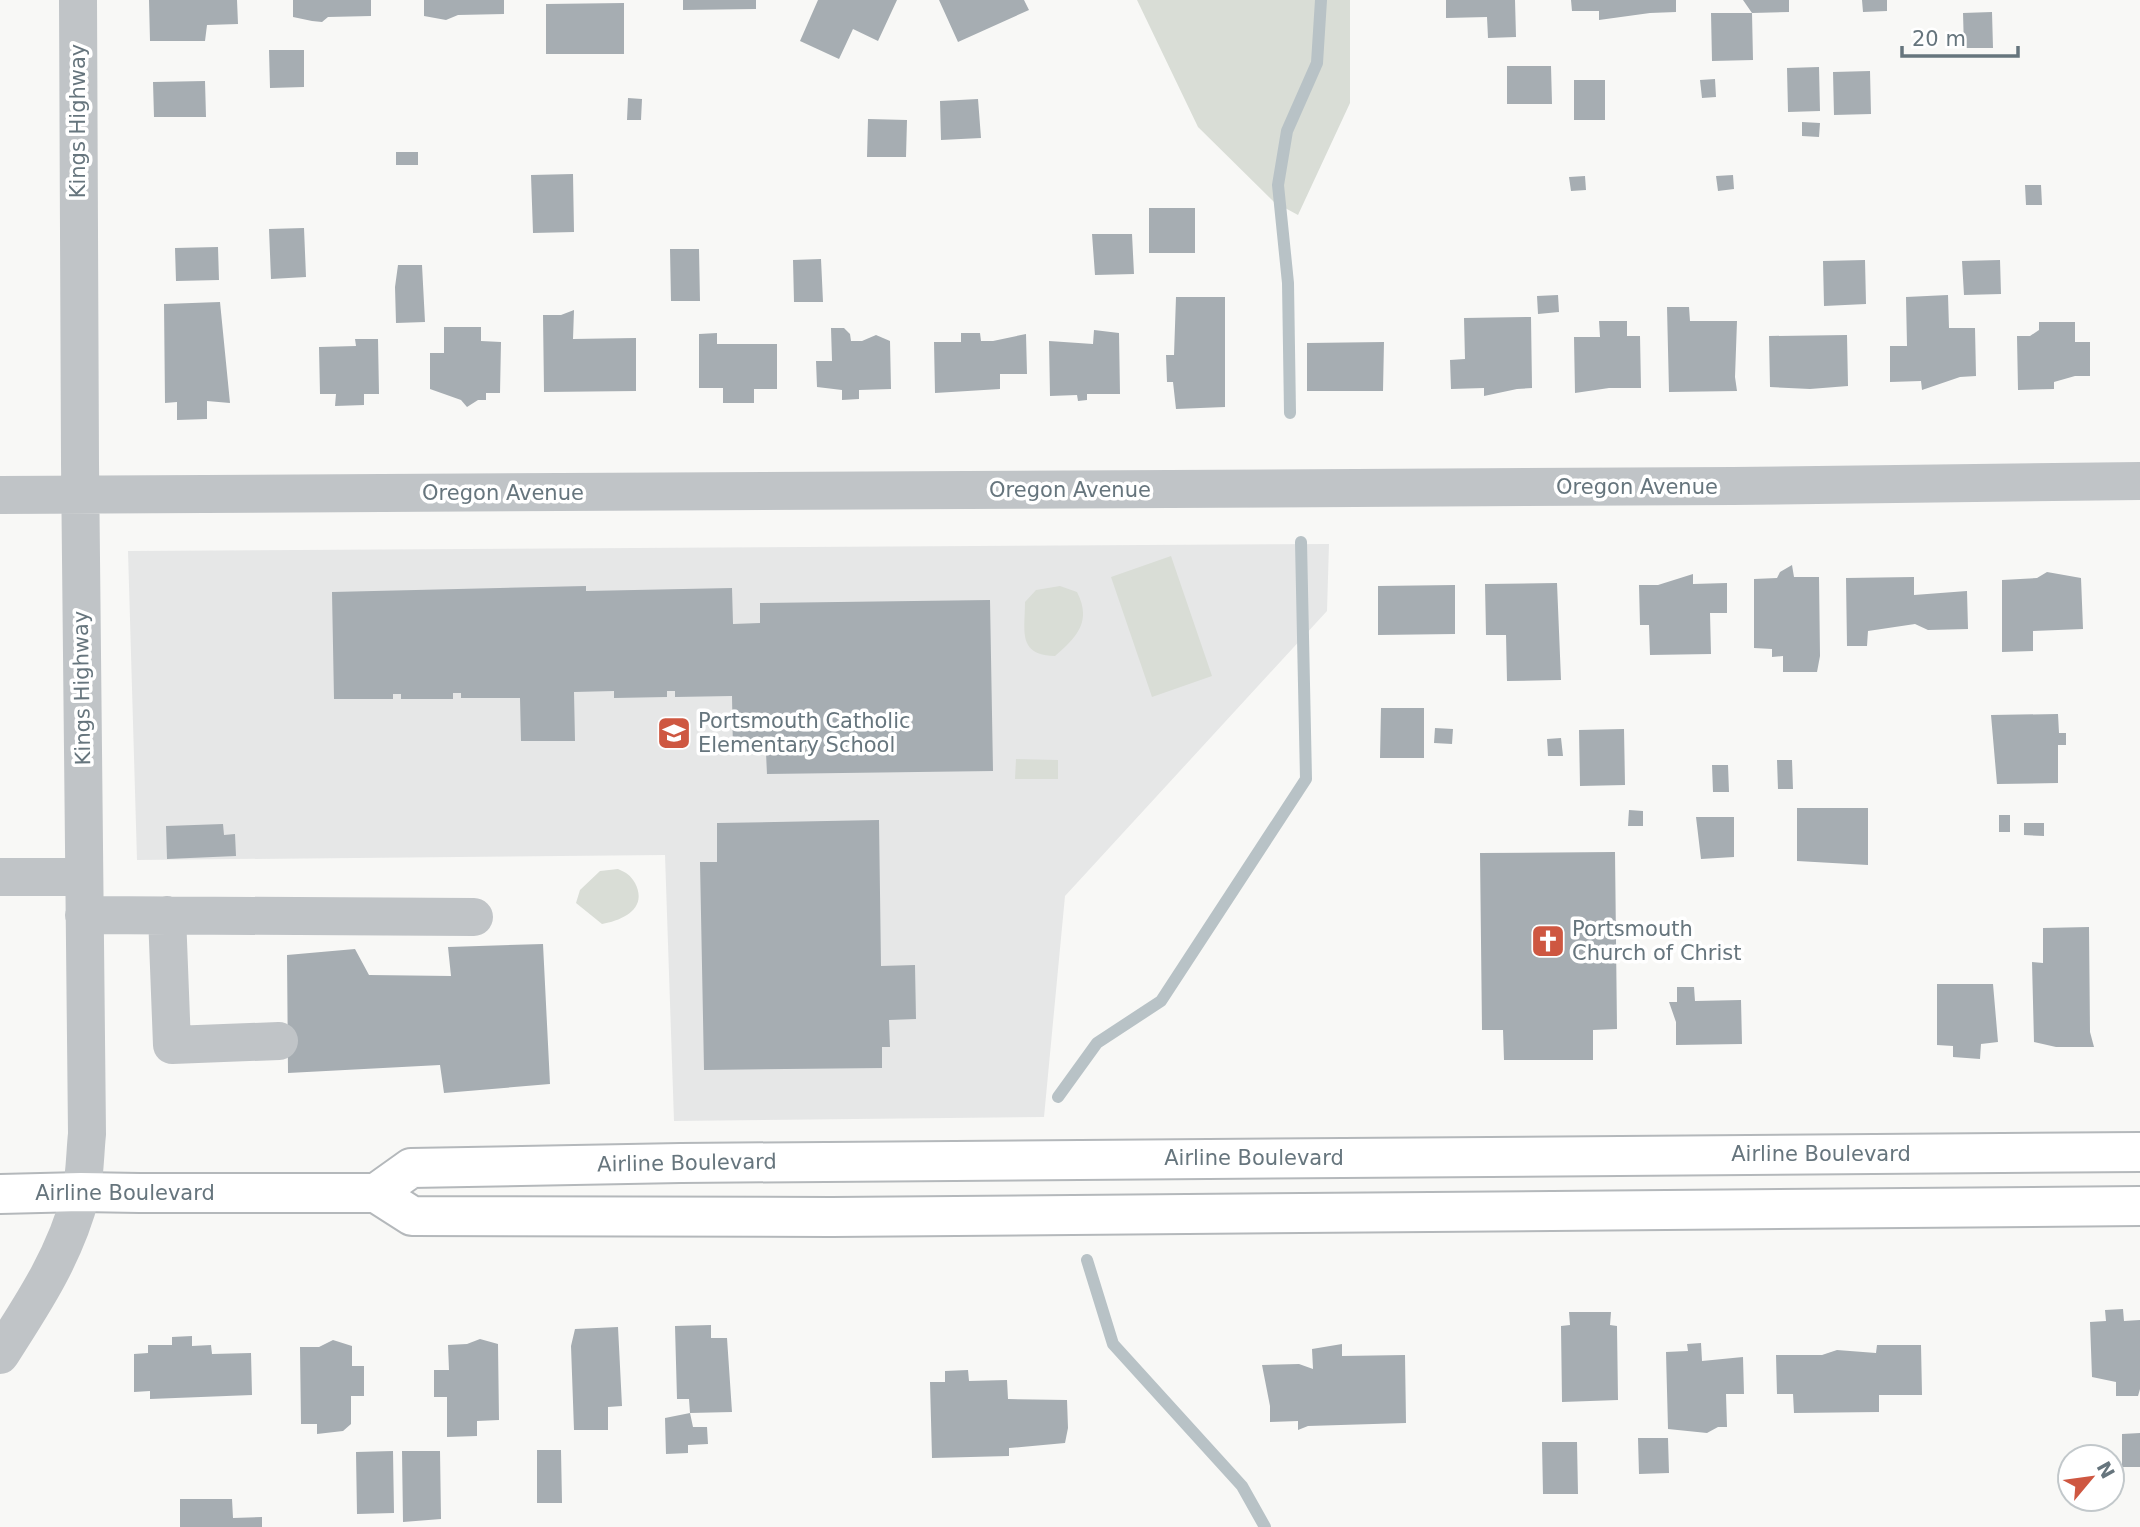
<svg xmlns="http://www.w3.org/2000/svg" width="2140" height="1527" font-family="'DejaVu Sans',sans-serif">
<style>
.built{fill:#e6e7e7}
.green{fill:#d9ddd6}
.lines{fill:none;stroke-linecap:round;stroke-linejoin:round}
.stream{stroke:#b8c2c6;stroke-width:12}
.building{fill:#a6adb2}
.major-casing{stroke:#b4b8bb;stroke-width:42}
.minor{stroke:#c0c4c7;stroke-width:38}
.major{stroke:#fff;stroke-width:38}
.labels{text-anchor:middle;stroke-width:7;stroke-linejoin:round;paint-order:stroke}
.street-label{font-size:21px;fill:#66757d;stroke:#fff}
.poi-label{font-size:21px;fill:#66757d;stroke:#fff;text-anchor:start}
</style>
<rect width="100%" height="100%" fill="#f8f8f6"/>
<path class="built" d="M1329,544L1327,611L1065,896L1044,1117L674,1121L665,855L137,860L128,551Z"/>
<path class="green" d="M1137,0H1350V103L1298,215L1274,202L1198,127Z
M1171,556L1212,676L1152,697L1111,577Z
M1060,586L1077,592C1092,621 1077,637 1055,656C1017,655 1025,631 1025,602L1036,590Z
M1016,759L1058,760V779H1015Z
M618,869C627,873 630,875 635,883C648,908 624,920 602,924L576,903L580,890L600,871Z"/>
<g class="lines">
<path class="stream" d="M1290,413L1288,283L1278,185L1287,131L1317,63L1321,0
M1058,1097L1097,1043L1161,1001L1306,779L1301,542
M1087,1260L1113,1344L1242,1486L1265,1527"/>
</g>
<path class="building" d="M149,0H237L238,24L207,25L205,41H150Z
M293,0H371V16L328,17L322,22L312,21L293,17Z
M424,0H504V14L458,15L446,20L424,16Z
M683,0H756V9L683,10Z
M818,0H897L878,41L853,29L839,59L800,41Z
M939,0H1024L1029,10L958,42Z
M1446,0H1515L1516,37L1488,38L1487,17L1446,18Z
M1571,0H1676V12L1650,13L1599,20V11H1572Z
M1743,0H1789V12L1752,13Z
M1862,0H1887V11L1863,12Z
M624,3V54H546V4Z
M1992,12L1993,48H1964L1963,13Z
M1711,13H1752L1753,60L1712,61Z
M269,50H304V87L270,88Z
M1507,66H1551L1552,104H1507Z
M1819,67L1820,111L1788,112L1787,68Z
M1870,71L1871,114L1834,115L1833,72Z
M1715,79L1716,97L1702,98L1700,80Z
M1574,80H1605V120H1574Z
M205,81L206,117H154L153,82Z
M628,98L642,99L641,120H627Z
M978,99L981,138L941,140L940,101Z
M868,119L907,120L906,157H867Z
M1802,122L1820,123L1819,137L1802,136Z
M396,152H418V165H396Z
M573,174L574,232L533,233L531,175Z
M1733,175L1734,189L1718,191L1716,176Z
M1585,176L1586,190L1571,191L1569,177Z
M2025,185H2041L2042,205H2026Z
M1149,208H1195V253H1149Z
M304,228L306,277L271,279L269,229Z
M1092,234H1132L1134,274L1095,275Z
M218,247L219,280L176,281L175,248Z
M670,249H699L700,301H671Z
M821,259L823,302H794L793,260Z
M1865,260L1866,304L1824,306L1823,261Z
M2000,260L2001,294L1964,295L1962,261Z
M398,265H422L425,322L396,323L395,287Z
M1558,295L1559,312L1538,314L1537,296Z
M1948,295L1949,328H1975L1976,376L1960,377L1922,390L1921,381L1890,382V346H1907L1906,297Z
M1176,297H1225V407L1176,409L1173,382H1167L1166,355H1174Z
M220,302L230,403L207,401V419L177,420V402L165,403L164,304Z
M1667,307H1689L1690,321H1737L1735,377L1737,391L1669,392Z
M574,310L573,339L636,338V391L544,392L543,315H561Z
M1531,317L1532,388L1517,389L1484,396V388L1451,389L1450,360L1465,359L1464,318Z
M1599,321H1627V336H1640L1641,388H1609L1575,393L1574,337H1600Z
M2039,322H2075V342H2090V376H2075L2054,382V389L2018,390L2017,336H2030L2039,330Z
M444,327H481V341L501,342L500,393H486V400H478L467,407L461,400L430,389V353H444Z
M831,328H844L850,334L851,341H862L876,335L890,341L891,389L859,390V399L842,400V390L817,387L816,361H832Z
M1094,330L1119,333L1120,394H1087V400L1078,401L1077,395L1050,396L1049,341L1093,344Z
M717,333V344H777V389H754V403H723V388H699V334Z
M961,333H980L981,341H993L1026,334L1027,374H1000V389L935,393L934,342H961Z
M1847,335L1848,386L1810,389L1770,387L1769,336Z
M355,339H378L379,394H364V405L335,406L336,394H320L319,347L356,346Z
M1384,342L1383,391H1307V343Z
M1792,565L1794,577H1819L1820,656L1817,672H1783V656L1772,657V649L1754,648V579L1777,578L1780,572Z
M2047,572L2081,578L2083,629L2033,631V651L2002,652V580L2037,578Z
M1693,574V584L1727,583V613H1710L1711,654L1650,655L1649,625H1640L1639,585H1658Z
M1914,577V595L1967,591L1968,629L1928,630L1915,624L1868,631L1867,646H1847L1846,578Z
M1557,583L1561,680L1507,681L1506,635H1486L1485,584Z
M1455,585V634L1378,635V586Z
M586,586V591L732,588L733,624L760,623V603L990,600L993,771L767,774L766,753H733L732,696L675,697V691H667V697L614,698V691L574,692L575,741H521L520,698H461V693H453V699H401V694H393V699H334L332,592Z
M1381,708H1424V758H1380Z
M2058,714L2059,733H2066V745H2058V783L1997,784L1991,715Z
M1435,728L1453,729L1452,744L1434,743Z
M1624,729L1625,785L1580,786L1579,730Z
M1561,738L1563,756H1548L1547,739Z
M1777,760H1792L1793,789H1778Z
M1712,765H1728L1729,792H1713Z
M1797,808H1868V865L1797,861Z
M1629,810L1643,811V826H1628Z
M1999,815H2010V832H1999Z
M1696,817H1734V857L1701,859Z
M879,820L881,966L915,965L916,1019L889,1020L890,1047H882V1068L704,1070L700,862H717V823Z
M2024,823H2044V836L2024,835Z
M223,824L224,835L235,834L236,856L167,859L166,826Z
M1615,852L1617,1029L1593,1030V1060H1504L1503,1030H1482L1480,853Z
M2089,927L2090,1032L2094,1047H2056L2034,1042L2032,962L2043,963V928Z
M543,944L550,1084L444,1093L440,1065L288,1073L287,955L355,949L369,975L451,976L448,947Z
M1937,984H1993L1998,1042L1981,1044L1980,1059L1953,1057V1046L1937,1045Z
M1677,987H1694L1695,1001L1741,1000L1742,1044L1676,1045V1022L1669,1002H1677Z
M2123,1309L2124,1321L2140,1320V1389L2138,1396H2116V1382L2092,1377L2090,1322L2106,1321L2105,1310Z
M1569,1312H1611L1610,1325L1617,1326L1618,1400L1562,1402L1561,1326L1570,1325Z
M711,1325V1338H727L732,1412L690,1413L689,1399H677L675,1326Z
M618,1327L622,1406L608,1407V1430H574L571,1346L575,1329Z
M192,1336V1346L211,1345L212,1354L251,1353L252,1395L150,1399V1391L134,1392V1354L148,1353V1345H172V1337Z
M480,1339L498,1344L499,1420L477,1421V1436L447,1437V1397H434V1370H449L448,1345L467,1344Z
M333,1340L352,1346V1366H364V1396H351V1424L343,1431L317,1434V1424H301L300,1347H319Z
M1701,1343L1702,1361L1743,1357L1744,1394H1726L1727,1427H1718L1707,1433L1668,1429L1666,1352L1688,1351L1687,1344Z
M1342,1344V1356L1405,1355L1406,1423L1308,1426L1298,1430V1421L1270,1422V1406L1262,1365L1299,1364L1313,1369L1312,1349Z
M1877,1345H1921L1922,1395H1879V1412L1794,1413L1793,1394H1777L1776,1355H1822L1837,1350L1876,1353Z
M968,1370L969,1381L1007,1380L1008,1399L1067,1400L1068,1428L1065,1443L1009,1448V1456L932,1458L930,1382H945V1371Z
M690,1413L693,1427H707L708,1444L688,1445V1453L666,1454L665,1418Z
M2140,1433V1467H2122V1434Z
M1638,1438H1668L1669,1473L1639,1474Z
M1542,1442H1577L1578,1494H1543Z
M537,1450H561L562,1503H537Z
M393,1451L394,1513L357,1514L356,1452Z
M402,1451H440L441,1519L403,1522Z
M180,1499H232L233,1518L262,1517V1527H180Z"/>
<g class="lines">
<g class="major-casing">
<path id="major" d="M376,1193L411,1168L681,1163L2140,1152
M0,1194L81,1192L140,1193H376L412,1216L832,1217L2140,1206"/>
</g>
<path class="minor" d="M0,495L1733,486L2140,481
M0,877H84
M84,915L474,917
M167,915L172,1045L279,1041
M0,1355C33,1304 66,1254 81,1194C85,1175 85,1153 87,1134L80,463L78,0"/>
<use href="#major" class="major"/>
</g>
<defs>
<g id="school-square" transform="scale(1.75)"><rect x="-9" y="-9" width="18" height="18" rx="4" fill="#ce5741" stroke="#fff"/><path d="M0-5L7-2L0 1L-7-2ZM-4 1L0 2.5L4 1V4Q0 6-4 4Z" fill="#fff"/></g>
<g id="church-square" transform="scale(1.75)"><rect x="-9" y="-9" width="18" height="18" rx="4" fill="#ce5741" stroke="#fff"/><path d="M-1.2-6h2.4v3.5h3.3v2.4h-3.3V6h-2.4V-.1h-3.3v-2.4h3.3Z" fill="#fff"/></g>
</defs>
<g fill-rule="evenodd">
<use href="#school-square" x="674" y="733"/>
<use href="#church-square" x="1548" y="941"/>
</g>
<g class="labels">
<g class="street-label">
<text transform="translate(78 121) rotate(-90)" y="7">Kings Highway</text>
<text x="1637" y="494">Oregon Avenue</text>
<text x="1070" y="497">Oregon Avenue</text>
<text x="503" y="500">Oregon Avenue</text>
<text transform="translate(82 688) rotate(-91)" y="7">Kings Highway</text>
<text x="1821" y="1161">Airline Boulevard</text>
<text x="1254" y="1165">Airline Boulevard</text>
<text transform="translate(687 1163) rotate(-1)" y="7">Airline Boulevard</text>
<text x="125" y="1200">Airline Boulevard</text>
</g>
<g class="poi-label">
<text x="698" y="728">Portsmouth Catholic<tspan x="698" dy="24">Elementary School</tspan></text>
<text x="1572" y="936">Portsmouth<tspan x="1572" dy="24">Church of Christ</tspan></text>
</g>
</g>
<g transform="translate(2091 1478) rotate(61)"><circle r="33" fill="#ffffff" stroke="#c2c8cb" stroke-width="2"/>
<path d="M0-5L12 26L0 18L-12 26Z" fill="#ce5741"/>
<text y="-10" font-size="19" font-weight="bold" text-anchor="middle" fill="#66757d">N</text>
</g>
<path d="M1902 46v10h116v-10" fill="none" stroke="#66757d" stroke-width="3.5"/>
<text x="1912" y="46" font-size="21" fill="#66757d" stroke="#ffffff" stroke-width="5" paint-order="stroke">20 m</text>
</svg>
